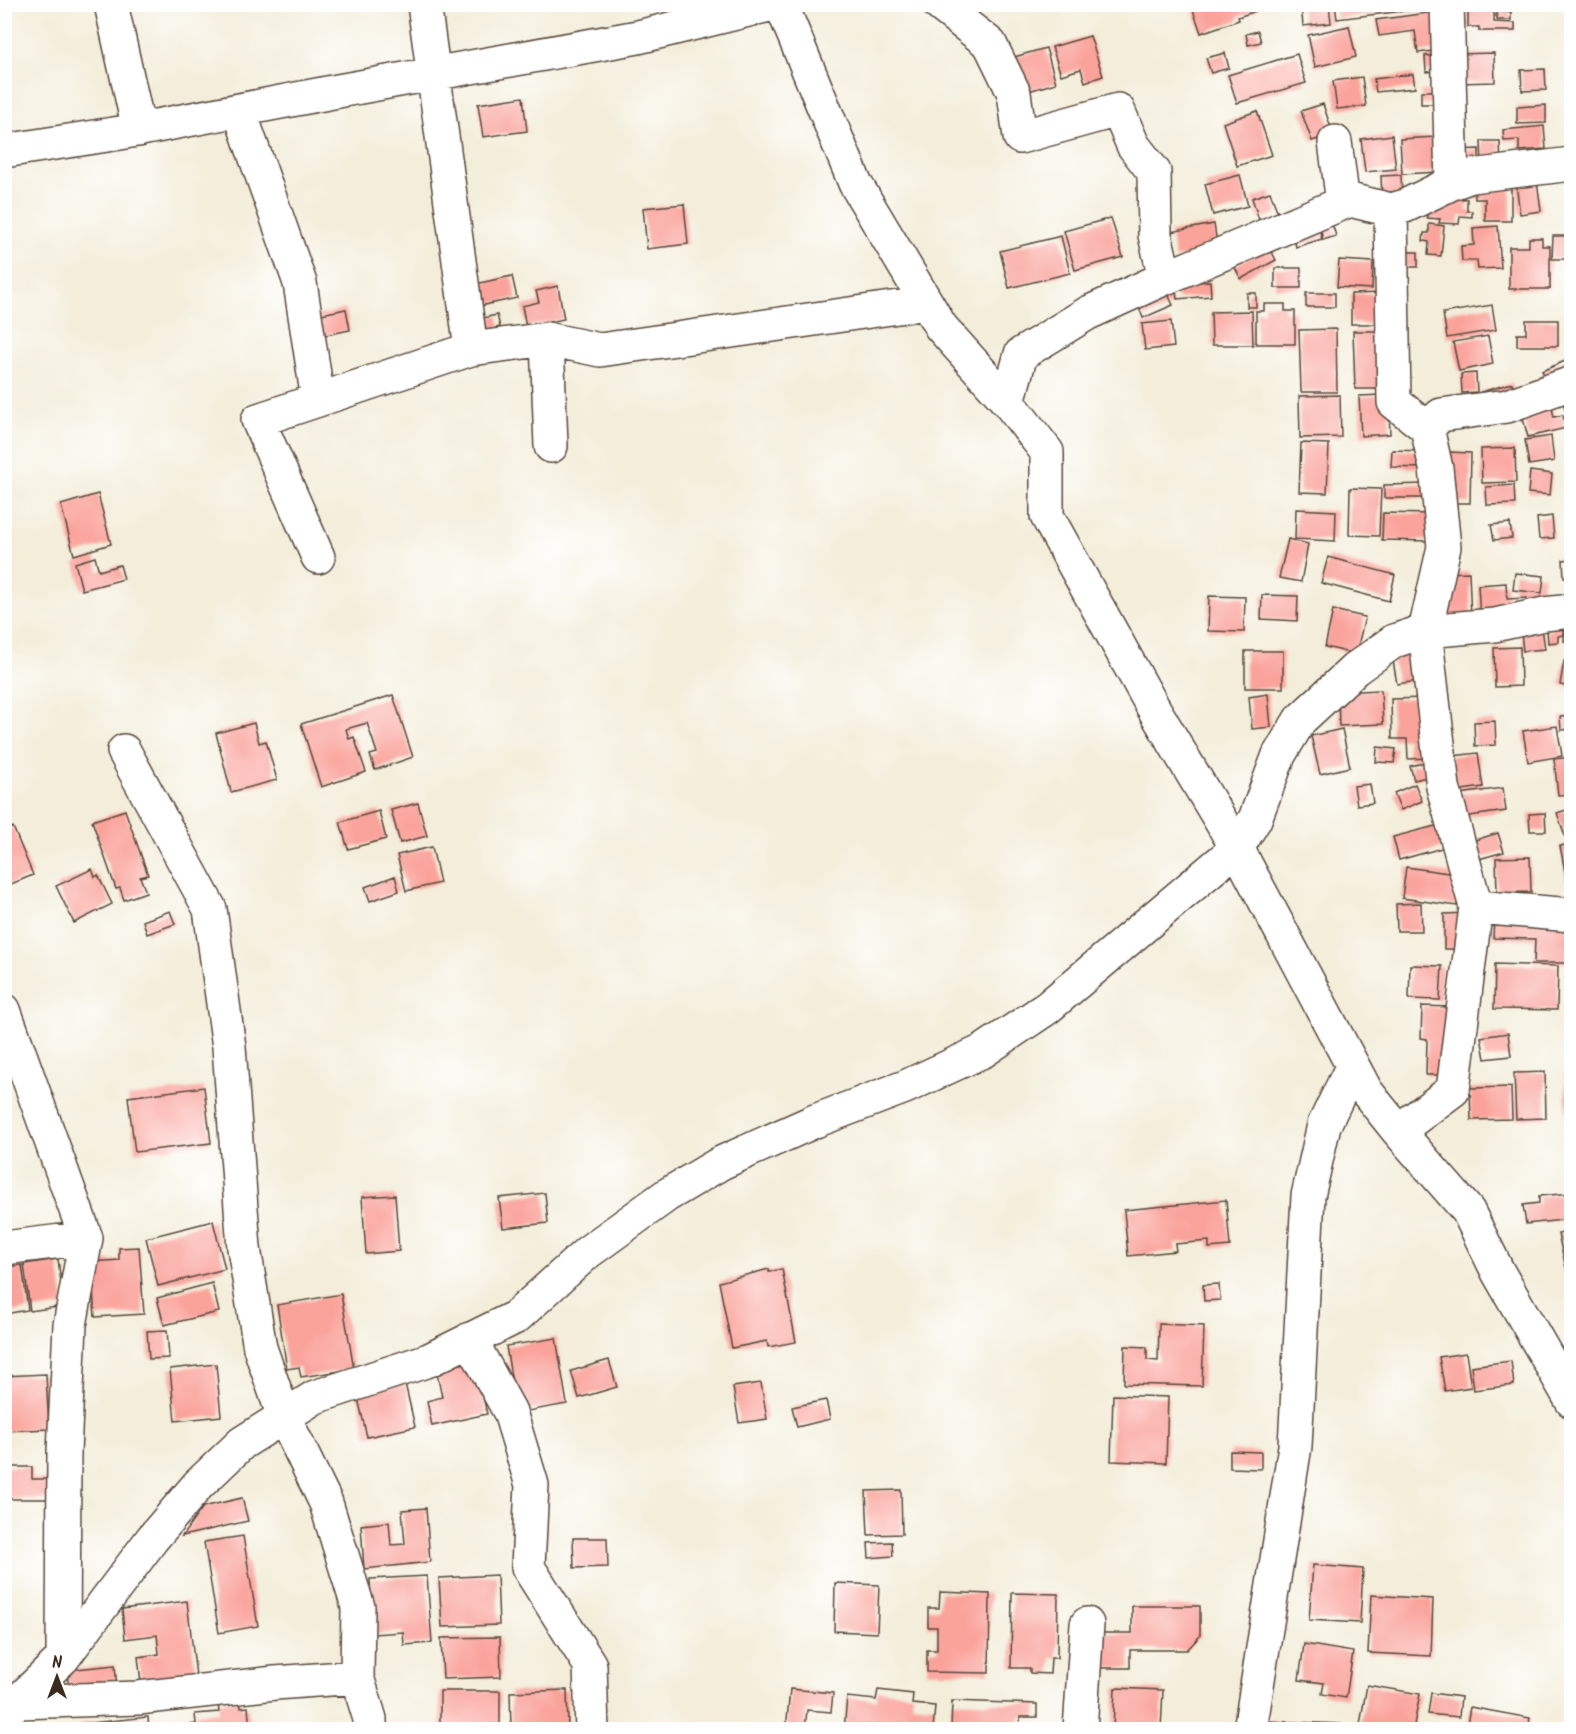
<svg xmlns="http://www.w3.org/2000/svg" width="1576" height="1734" font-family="Kalam,sans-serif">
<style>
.building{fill:#faa39b}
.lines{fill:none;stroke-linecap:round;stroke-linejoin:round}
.minor-casing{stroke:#57473a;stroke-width:36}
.minor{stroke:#fff;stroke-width:33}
</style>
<rect width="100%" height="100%" fill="#fff"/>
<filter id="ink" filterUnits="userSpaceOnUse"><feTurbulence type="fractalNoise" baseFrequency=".0167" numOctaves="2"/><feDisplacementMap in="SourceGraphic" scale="12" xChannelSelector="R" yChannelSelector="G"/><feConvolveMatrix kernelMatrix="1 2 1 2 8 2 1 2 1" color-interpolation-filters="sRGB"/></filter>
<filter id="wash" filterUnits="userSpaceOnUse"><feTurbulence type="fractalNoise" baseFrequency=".008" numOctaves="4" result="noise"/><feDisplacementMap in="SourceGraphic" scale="24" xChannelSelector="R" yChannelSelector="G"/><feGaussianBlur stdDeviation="1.35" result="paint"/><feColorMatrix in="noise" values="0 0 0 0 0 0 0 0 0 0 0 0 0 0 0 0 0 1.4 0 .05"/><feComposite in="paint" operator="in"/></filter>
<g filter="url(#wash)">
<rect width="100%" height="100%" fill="#f3edd9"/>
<g id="blocks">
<path class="building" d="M1191,4H1253L1256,11L1238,17L1239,20L1201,33Z
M1301,4H1329L1331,23L1303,26Z
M1335,4H1445V6L1337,19Z
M1468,7H1494V22L1515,23V31H1479V27H1468Z
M1435,12L1440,50L1418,53L1415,31L1379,36L1376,20Z
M1497,12H1511V20H1497Z
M1349,26L1356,57L1315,67L1308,35Z
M1258,31L1261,42L1248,45L1246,34Z
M1090,36L1103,76L1085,82L1081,69L1061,75L1052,47Z
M1046,48L1056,83L1025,92L1014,57Z
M1225,53L1229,68L1211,73L1206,58Z
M1494,53L1495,82L1457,83L1456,54Z
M1297,54L1306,83L1237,103L1228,75Z
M1439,55L1440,71L1426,72L1425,56Z
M1545,69L1546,90L1522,91L1521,70Z
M1413,74L1415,88L1376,92L1374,79Z
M1362,77L1366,106L1337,109L1333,81Z
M1421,91H1439V104H1421Z
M523,97L527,131L483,137L478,104Z
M1323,104L1333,134L1312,141L1301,111Z
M1546,105V123L1517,124V107Z
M1257,111L1272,155L1237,166L1223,123Z
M1544,126L1546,149L1519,151V140L1504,141L1503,130Z
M1392,135L1396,169L1365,172L1361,139Z
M1437,137L1439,172L1402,174L1400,139Z
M1481,141H1500L1501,169H1482Z
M1479,149V174L1456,150Z
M1240,175L1248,206L1213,215L1205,184Z
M1401,175L1402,196L1382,197L1381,176Z
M1537,180L1541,211L1520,214L1516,183Z
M1474,184H1511V221H1485V199H1475Z
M1270,192L1278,213L1259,220L1252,198Z
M1441,198L1467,199V211H1472V217L1460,216L1459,224L1439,223L1440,219L1427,218L1428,201Z
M684,204L688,244L647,249L643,208Z
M1111,218L1123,257L1075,270L1064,231Z
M1331,220L1336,236L1323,240L1319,223Z
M1318,223L1322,239L1296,247L1292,230Z
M1214,224L1218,250L1175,258L1170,232Z
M1429,224L1444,226L1441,256L1428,255L1429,242L1423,241L1424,233H1429Z
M1498,226L1501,268L1478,269L1477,260L1462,261L1461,246L1474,245L1473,228Z
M1061,236L1070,273L1009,288L1000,251Z
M1553,236H1572V259H1552Z
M1529,238H1542V246H1550V289H1509V247H1529Z
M1269,247L1276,260L1241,279L1234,266Z
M1398,252H1418V267H1397Z
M1339,260L1373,262L1372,289L1337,287Z
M1275,268H1301V288H1275Z
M512,276L517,298L480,306L475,284Z
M1210,281L1211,296L1177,299L1175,284Z
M558,286L564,319L526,327L522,306L539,302L536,291Z
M1165,288L1173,305L1143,318L1136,300Z
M1247,293H1256V307H1247Z
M1306,293H1335V307H1306Z
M1383,293V324H1351V294Z
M1264,304H1285V311H1295V344H1256V311H1264Z
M1492,305L1496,330L1447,338L1443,313Z
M346,309L350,330L316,337L312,316Z
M1252,311L1253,345H1212L1211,312Z
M497,315L500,327L481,332L478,319Z
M1526,320H1558V346H1517V334H1526Z
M1171,321L1174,347L1145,350L1142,324Z
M1336,329L1337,392H1301L1299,330Z
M1353,331H1379L1381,389H1355Z
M1488,336L1493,364L1459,371L1453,342Z
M1572,358V381L1551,390L1542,371Z
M1476,373L1477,392L1462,393L1461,374Z
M1512,383L1516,396L1484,404L1481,392Z
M1340,395L1341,437L1300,438L1299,396Z
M1382,395L1389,412L1390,434L1361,436L1359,396Z
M1550,399L1554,417L1563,415L1566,428L1528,437L1522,415Z
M1572,403V432H1571L1564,405Z
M1551,436L1554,461L1529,465L1525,440Z
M1301,443L1329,444L1327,493L1299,492Z
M1515,448L1516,482L1482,483L1481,449Z
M1392,450L1423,451L1422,468L1391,467Z
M1448,452L1471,453L1470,503H1447Z
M1530,471L1552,474L1550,495L1528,493Z
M1427,484V498H1384V485Z
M1514,485L1515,504L1487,505L1486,487Z
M1350,488L1381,489L1379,536L1349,535Z
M98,494L111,544L74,555L61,505Z
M1296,509L1336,511L1335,541L1295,539Z
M1383,513L1431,514L1430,541L1382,540Z
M1552,516L1554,538L1539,539L1537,518Z
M1510,523L1512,538L1494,540L1491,525Z
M1288,539L1308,544L1301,582L1279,578Z
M95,557L99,571L120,565L124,579L82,590L75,563Z
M1328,557L1395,575L1389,601L1321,583Z
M1572,559V578H1564L1563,560Z
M1469,572L1471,618L1446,619L1445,573Z
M1515,573L1544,576L1542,593L1513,590Z
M1506,583L1507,599L1527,598L1528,615L1480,618L1478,585Z
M1262,595L1298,596L1297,621L1261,619Z
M1209,596L1245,597L1244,632L1208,631Z
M1333,610L1365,617L1356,654L1325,647Z
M1565,619L1572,620V641H1564Z
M1541,620L1545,649L1523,651L1520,622Z
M1563,621V635L1558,636V642L1548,643L1547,630H1551V622Z
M1520,647L1521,686L1495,687L1494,648Z
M1245,651H1283V688H1245Z
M1421,651L1425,680L1397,684L1392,655Z
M1564,661L1572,663V687L1560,685Z
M1381,690L1383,724L1339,726L1338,692Z
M1268,694L1271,727L1252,729L1249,697Z
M393,695L413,757L375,770L370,755L377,753L367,723L346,729L349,739L354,737L366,772L321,787L301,724Z
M1426,698L1427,758L1408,759L1407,739H1392L1391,699Z
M1572,716V729L1561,730L1560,717Z
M1495,721L1496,745L1475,746L1474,722Z
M254,723L259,743L266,741L277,780L231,792L216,733Z
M1557,726L1562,756L1528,762L1523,731Z
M1342,729L1350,767L1320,774L1311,736Z
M1377,747L1396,749L1394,763L1376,762Z
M1478,753L1483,787L1448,792L1444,757Z
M1572,757V794L1558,795L1554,759Z
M1428,762L1431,776L1414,780L1410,766Z
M1370,784L1373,803L1357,805L1354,786Z
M1415,784L1422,801L1401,810L1394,793Z
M1503,788L1506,811L1455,818L1452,795Z
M418,803L427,836L400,843L391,810Z
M1572,808V841L1567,842L1557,813Z
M125,810L148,875L140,877L146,892L124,900L120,888L116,889L92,821Z
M379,811L386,839L348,849L340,822Z
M1545,813L1546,831H1530L1529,814Z
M1443,824L1449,846L1399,860L1393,837Z
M13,827L33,875L4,887V831Z
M1498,833L1504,852L1475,860L1469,842Z
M1572,844V881L1567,882L1560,846Z
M432,847L440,883L406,891L397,855Z
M1530,857L1531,892L1497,893L1496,858Z
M1406,867L1462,875L1457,906L1402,898Z
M92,869L95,877L98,875L112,904L74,923L56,886Z
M395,876L399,891L370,901L365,887Z
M1421,903L1422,931H1397L1396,904Z
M170,911L175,924L147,934L143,921Z
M1469,913V949H1444V914Z
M1494,917L1572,919V963H1534L1535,939L1493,938Z
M1495,964L1558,966L1557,1010L1494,1009Z
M1410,965L1442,966L1440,1000L1409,999Z
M1422,1006L1451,1007L1449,1075H1426L1427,1039L1421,1038Z
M1508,1033L1511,1056L1485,1059L1481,1037Z
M1545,1072L1546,1118L1516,1119L1514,1073Z
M1565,1074H1572V1111H1566Z
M204,1087L211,1143L135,1152L128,1097Z
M1511,1087L1512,1119L1471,1120L1470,1088Z
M545,1193L548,1223L503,1228L499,1198Z
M1572,1193V1219L1526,1224L1523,1205L1539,1203V1196Z
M395,1195L399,1251L366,1254L362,1197Z
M1226,1200L1230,1246L1209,1248V1241L1175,1244L1176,1251L1128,1256L1124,1210Z
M213,1221L225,1269L158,1286L146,1238Z
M1572,1231V1267L1566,1268L1558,1234Z
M139,1247L144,1314L95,1317L91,1262L119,1260V1248Z
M58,1259L64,1306L30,1311L24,1264Z
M22,1265L28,1310L4,1314V1267Z
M769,1269V1272L782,1269L796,1342L768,1347L767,1341L732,1348L719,1282Z
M212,1283L219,1312L164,1325L157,1298Z
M1219,1284L1220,1300L1204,1301L1203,1285Z
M341,1294L354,1369L301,1377L299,1367L287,1369L277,1305Z
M1159,1324L1204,1326L1202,1386L1124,1384L1125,1346L1147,1347V1360L1158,1361Z
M167,1330L169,1358L149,1359L147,1331Z
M556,1338L567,1404L517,1413L506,1346Z
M1466,1353L1471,1387L1445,1391L1439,1357Z
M609,1360L617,1387L579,1398L571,1371Z
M475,1361L487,1414L432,1426L427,1401L442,1397L436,1369Z
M1511,1361L1514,1385L1474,1390L1471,1366Z
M216,1364L221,1416L175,1421L170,1369Z
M46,1374L49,1429L4,1431V1376Z
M405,1383L415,1427L367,1437L357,1394Z
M761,1383L767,1419L739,1423L733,1387Z
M1113,1395L1168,1397L1166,1463L1111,1461Z
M826,1400L830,1419L797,1427L792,1407Z
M1230,1451L1261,1452V1469L1230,1468Z
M4,1467H32V1479H56V1499H4Z
M901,1490L902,1534L868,1535L866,1491Z
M242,1498L248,1521L182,1536L203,1507Z
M426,1508L430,1562L364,1569L361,1525L389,1522L391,1545L405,1544L402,1510Z
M243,1536L258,1626L219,1633L204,1542Z
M573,1538H607L608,1567L574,1568Z
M892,1542L893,1556L869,1558L868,1543Z
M1313,1565L1363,1569L1360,1623L1309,1620Z
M497,1575L499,1625L442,1627L439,1578Z
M427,1576L432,1643L404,1645L403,1632L373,1634L370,1579Z
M835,1583L879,1585L877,1633L834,1631Z
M940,1592L990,1594L989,1673L927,1672V1650H937V1627H928V1608H939Z
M1012,1593L1058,1594L1057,1658H1051L1050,1674L1030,1673V1668H1011Z
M1371,1595L1433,1599L1431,1656L1368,1653Z
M187,1601L196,1676L141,1683L138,1657L159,1654L157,1635L125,1639L122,1609Z
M1132,1606H1200V1636L1187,1650H1130V1668H1098V1633H1132Z
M500,1637L501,1677L443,1679L441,1638Z
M1304,1644L1353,1652L1346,1698L1322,1694L1324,1683L1299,1680Z
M115,1665L117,1690L69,1694L67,1670Z
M1367,1685L1420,1694L1413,1730H1359Z
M1115,1688L1163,1690L1161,1730H1113Z
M790,1689L833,1693L831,1712L807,1710L805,1730H786Z
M567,1690L568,1730H511L510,1692Z
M878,1690L913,1694L912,1704L935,1706L933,1730H844L847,1697L876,1700Z
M440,1691H500V1730H440Z
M1431,1693L1461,1697L1459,1717L1428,1714Z
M240,1699L241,1708L248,1707L250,1730H174V1727L196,1724L195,1714L219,1712L218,1702Z
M952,1701L1037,1704V1717H1020V1730H951Z
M1470,1707L1530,1718L1528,1730H1466Z
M148,1717L149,1730H82L81,1724Z
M1265,1721L1343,1724V1730H1265Z"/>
</g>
</g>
<g filter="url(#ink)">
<use href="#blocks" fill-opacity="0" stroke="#57473a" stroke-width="1.5"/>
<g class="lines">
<g class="minor-casing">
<path id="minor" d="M111,4L139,130
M424,4L471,349L547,339L551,446
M781,4L855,183L941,327L1008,402
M939,4L990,44L1014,93L1020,137L1118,110L1133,145L1154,172L1155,235L1165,278
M1447,4L1452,183L1405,206L1391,210L1350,200L1165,278L1088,313L1021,354L1008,402L1047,452V516L1154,709L1237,848L1366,1091L1398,1131L1468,1211L1498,1272L1572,1401
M239,110L300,283L318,400
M1335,142L1343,203
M4,151L120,133L338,91L638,37L773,4
M1452,183L1471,176L1572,164
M1391,210L1394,402L1427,428L1441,415L1507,406L1572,383
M547,339L600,350L926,303
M318,557L258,420L471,349
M124,751L210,909L229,1047L244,1248L260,1348L284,1417L326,1503L358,1607L357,1677
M1476,907L1572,915
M4,1010L86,1238L70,1325L64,1452L63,1658
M1398,1131L1453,1090L1476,907L1443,787L1425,631L1444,547L1436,468L1427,428
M4,1248L86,1238
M470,1339L510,1412L532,1485L528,1567L590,1665L592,1730
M18,1702L138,1698L275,1683L357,1677L370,1719V1730
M4,1715L63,1658L152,1539L198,1485L242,1443L315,1397L429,1360L516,1317L588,1252L667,1195L721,1163L815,1121L905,1087L983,1051L1047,1008L1237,848L1255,819L1279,755L1300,720L1355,669L1394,641L1425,631L1495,625L1544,614L1572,611
M1080,1730L1087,1624
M1250,1730L1295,1446L1308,1196L1324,1125L1352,1067"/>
</g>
<use href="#minor" class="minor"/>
</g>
</g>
<rect width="1576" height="1734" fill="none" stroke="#fff" stroke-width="24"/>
<g transform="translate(57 1677)" stroke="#ffffff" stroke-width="4.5" paint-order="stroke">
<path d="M0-4.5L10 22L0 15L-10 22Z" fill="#3b2a1e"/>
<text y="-9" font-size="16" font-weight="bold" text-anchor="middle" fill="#3b2a1e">N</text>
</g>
</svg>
